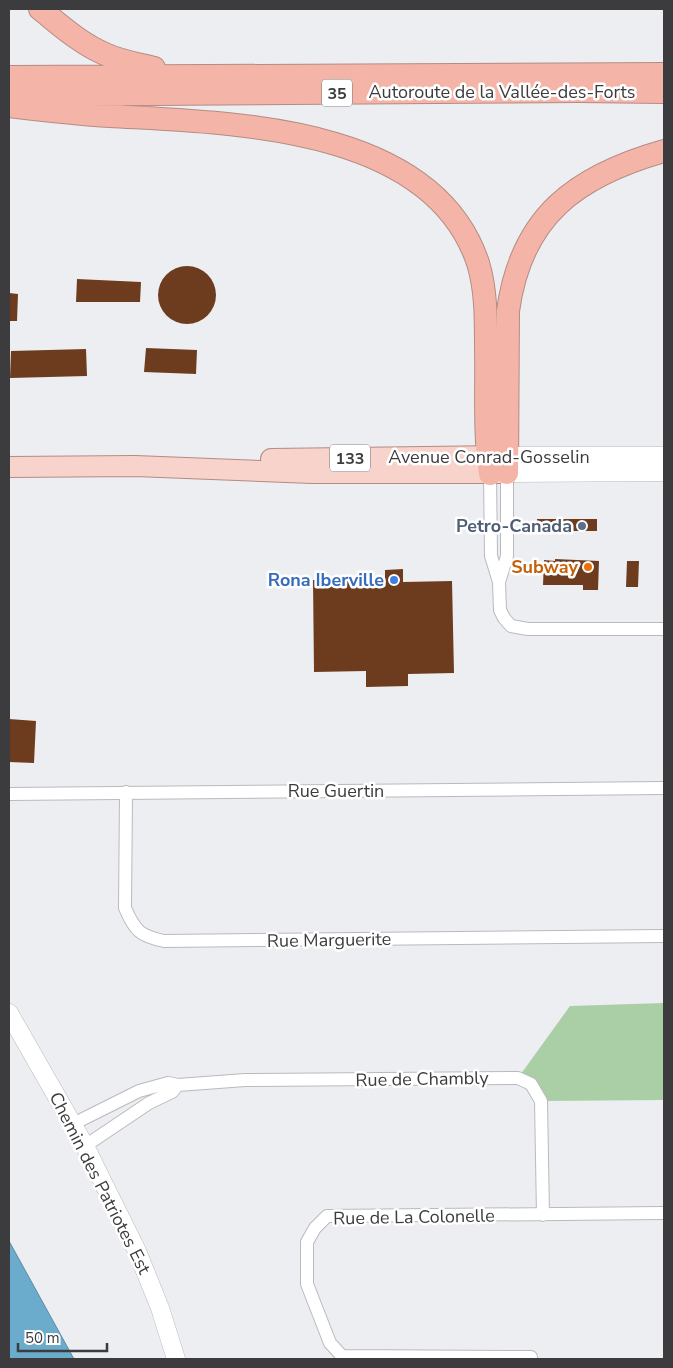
<svg xmlns="http://www.w3.org/2000/svg" width="673" height="1368" font-family="'Nunito Sans',sans-serif">
<style>
.green{fill:#aacea5}
.water{fill:#6baccd;stroke:#5d8aa2}
.building{fill:#6d3c1e}
.lines{fill:none;stroke-linecap:round;stroke-linejoin:round}
.street-casing{stroke:#b9babe;stroke-width:14}
.secondary-casing{stroke:#b9babe;stroke-width:19}
.primary-casing{stroke:#b48b83;stroke-width:22}
.highway-casing{stroke:#b48b83;stroke-width:24}
.street{stroke:#fff;stroke-width:12}
.secondary{stroke:#fff;stroke-width:18}
.primary{stroke:#f8d3cb;stroke-width:20}
.highway{stroke:#f4b5a8;stroke-width:22}
.service-dot{fill:#5c6f8a;stroke:#fff;stroke-width:2}
.food-dot{fill:#e8710a;stroke:#fff;stroke-width:2}
.shop-dot{fill:#3f7fe0;stroke:#fff;stroke-width:2}
.labels{text-anchor:middle;stroke-width:5;stroke-linejoin:round;paint-order:stroke}
.shield{fill:#fff;stroke:#767678;stroke-width:1}
.shield-label{font-size:16px;font-weight:bold;fill:#3c3c3e}
.street-label{font-size:18px;fill:#3c3c3e;stroke:#fff}
.service-label{font-size:18px;font-weight:bold;fill:#4e5e75;stroke:#fff;text-anchor:end}
.food-label{font-size:18px;font-weight:bold;fill:#c56008;stroke:#fff;text-anchor:end}
.shop-label{font-size:18px;font-weight:bold;fill:#366cbe;stroke:#fff;text-anchor:end}
</style>
<rect width="100%" height="100%" fill="#edeef2"/>
<path class="green" d="M664,1003V1100L541,1101L518,1078L570,1006Z"/>
<path class="water" d="M9,1241L74,1359H9Z"/>
<path class="building" d="M158 295a29 29 0 1 1 58 0a29 29 0 1 1-58 0Z
M77,279L141,282L140,302H76Z
M9,293L18,294L17,321H9Z
M146,348L197,350L196,374L144,372Z
M86,349L87,376L10,378L11,351Z
M537,519H597V531H537Z
M555,559L599,561L598,590H583V585H543L544,560L555,561Z
M627,561H639L638,587H626Z
M403,569V582L452,581L454,673L408,674V686L366,687V671L314,672L313,580L385,579V570Z
M9,719L36,721L34,763L9,762Z"/>
<g class="lines">
<g class="street-casing">
<path id="street" d="M490,474L491,556L499,582L500,610L504,618L511,626L528,629H664
M499,582L507,556V473
M126,792L125,908C135,931 140,936 164,941L664,936
M9,794L664,788
M73,1124L139,1091L168,1083L178,1085L245,1080L518,1078L531,1084L541,1101L543,1215
M85,1146L149,1103L172,1092L178,1085
M531,1357L342,1356L330,1343L307,1284V1242L315,1228L327,1216L664,1213"/>
</g>
<g class="secondary-casing">
<path id="secondary" d="M508,456H664
M507,473L664,472
M9,1013L85,1146L137,1251L160,1308L176,1359"/>
</g>
<g class="primary-casing">
<path id="primary" d="M271,459L502,456
M9,467L135,466L312,473H507"/>
</g>
<g class="highway-casing">
<path id="highway" d="M40,9C60,25 81,44 105,54C120,61 138,64 154,68
M9,77L664,74
M17,95L579,91L664,92
M9,106C43,110 77,114 110,116C229,123 432,124 478,263C486,289 486,318 486,345C487,388 484,431 490,474
M507,473L508,311C521,216 576,176 664,151"/>
</g>
<use href="#street" class="street"/>
<use href="#secondary" class="secondary"/>
<use href="#primary" class="primary"/>
<use href="#highway" class="highway"/>
</g>
<circle class="service-dot" cx="582" cy="526" r="5"/>
<circle class="food-dot" cx="588" cy="567" r="5"/>
<circle class="shop-dot" cx="394" cy="580" r="5"/>
<g class="labels">
<g class="shield">
<rect x="322" y="79.5" width="30" height="27" rx="4"/>
<rect x="330" y="444.5" width="40" height="27" rx="4"/>
</g>
<g class="shield-label">
<text x="337" y="99">35</text>
<text x="350" y="464">133</text>
</g>
<g class="street-label">
<text x="502" y="98">Autoroute de la Vallée-des-Forts</text>
<text x="489" y="463">Avenue Conrad-Gosselin</text>
<text x="336" y="797">Rue Guertin</text>
<text transform="translate(329 940) rotate(-1)" y="6">Rue Marguerite</text>
<text transform="translate(422 1079) rotate(-1)" y="6">Rue de Chambly</text>
<text transform="translate(100 1183) rotate(63)" y="6">Chemin des Patriotes Est</text>
<text transform="translate(414 1217) rotate(-1)" y="6">Rue de La Colonelle</text>
</g>
<g class="service-label">
<text x="572" y="532">Petro-Canada</text>
</g>
<g class="food-label">
<text x="578" y="573">Subway</text>
</g>
<g class="shop-label">
<text x="384" y="586">Rona Iberville</text>
</g>
</g>
<rect width="673" height="1368" fill="none" stroke="#3c3c3e" stroke-width="20"/>
<path d="M18 1343v8h89v-8" fill="none" stroke="#3c3c3e" stroke-width="2.5"/>
<text x="25" y="1343" font-size="15" fill="#3c3c3e" stroke="#ffffff" stroke-width="4" paint-order="stroke">50 m</text>
</svg>
